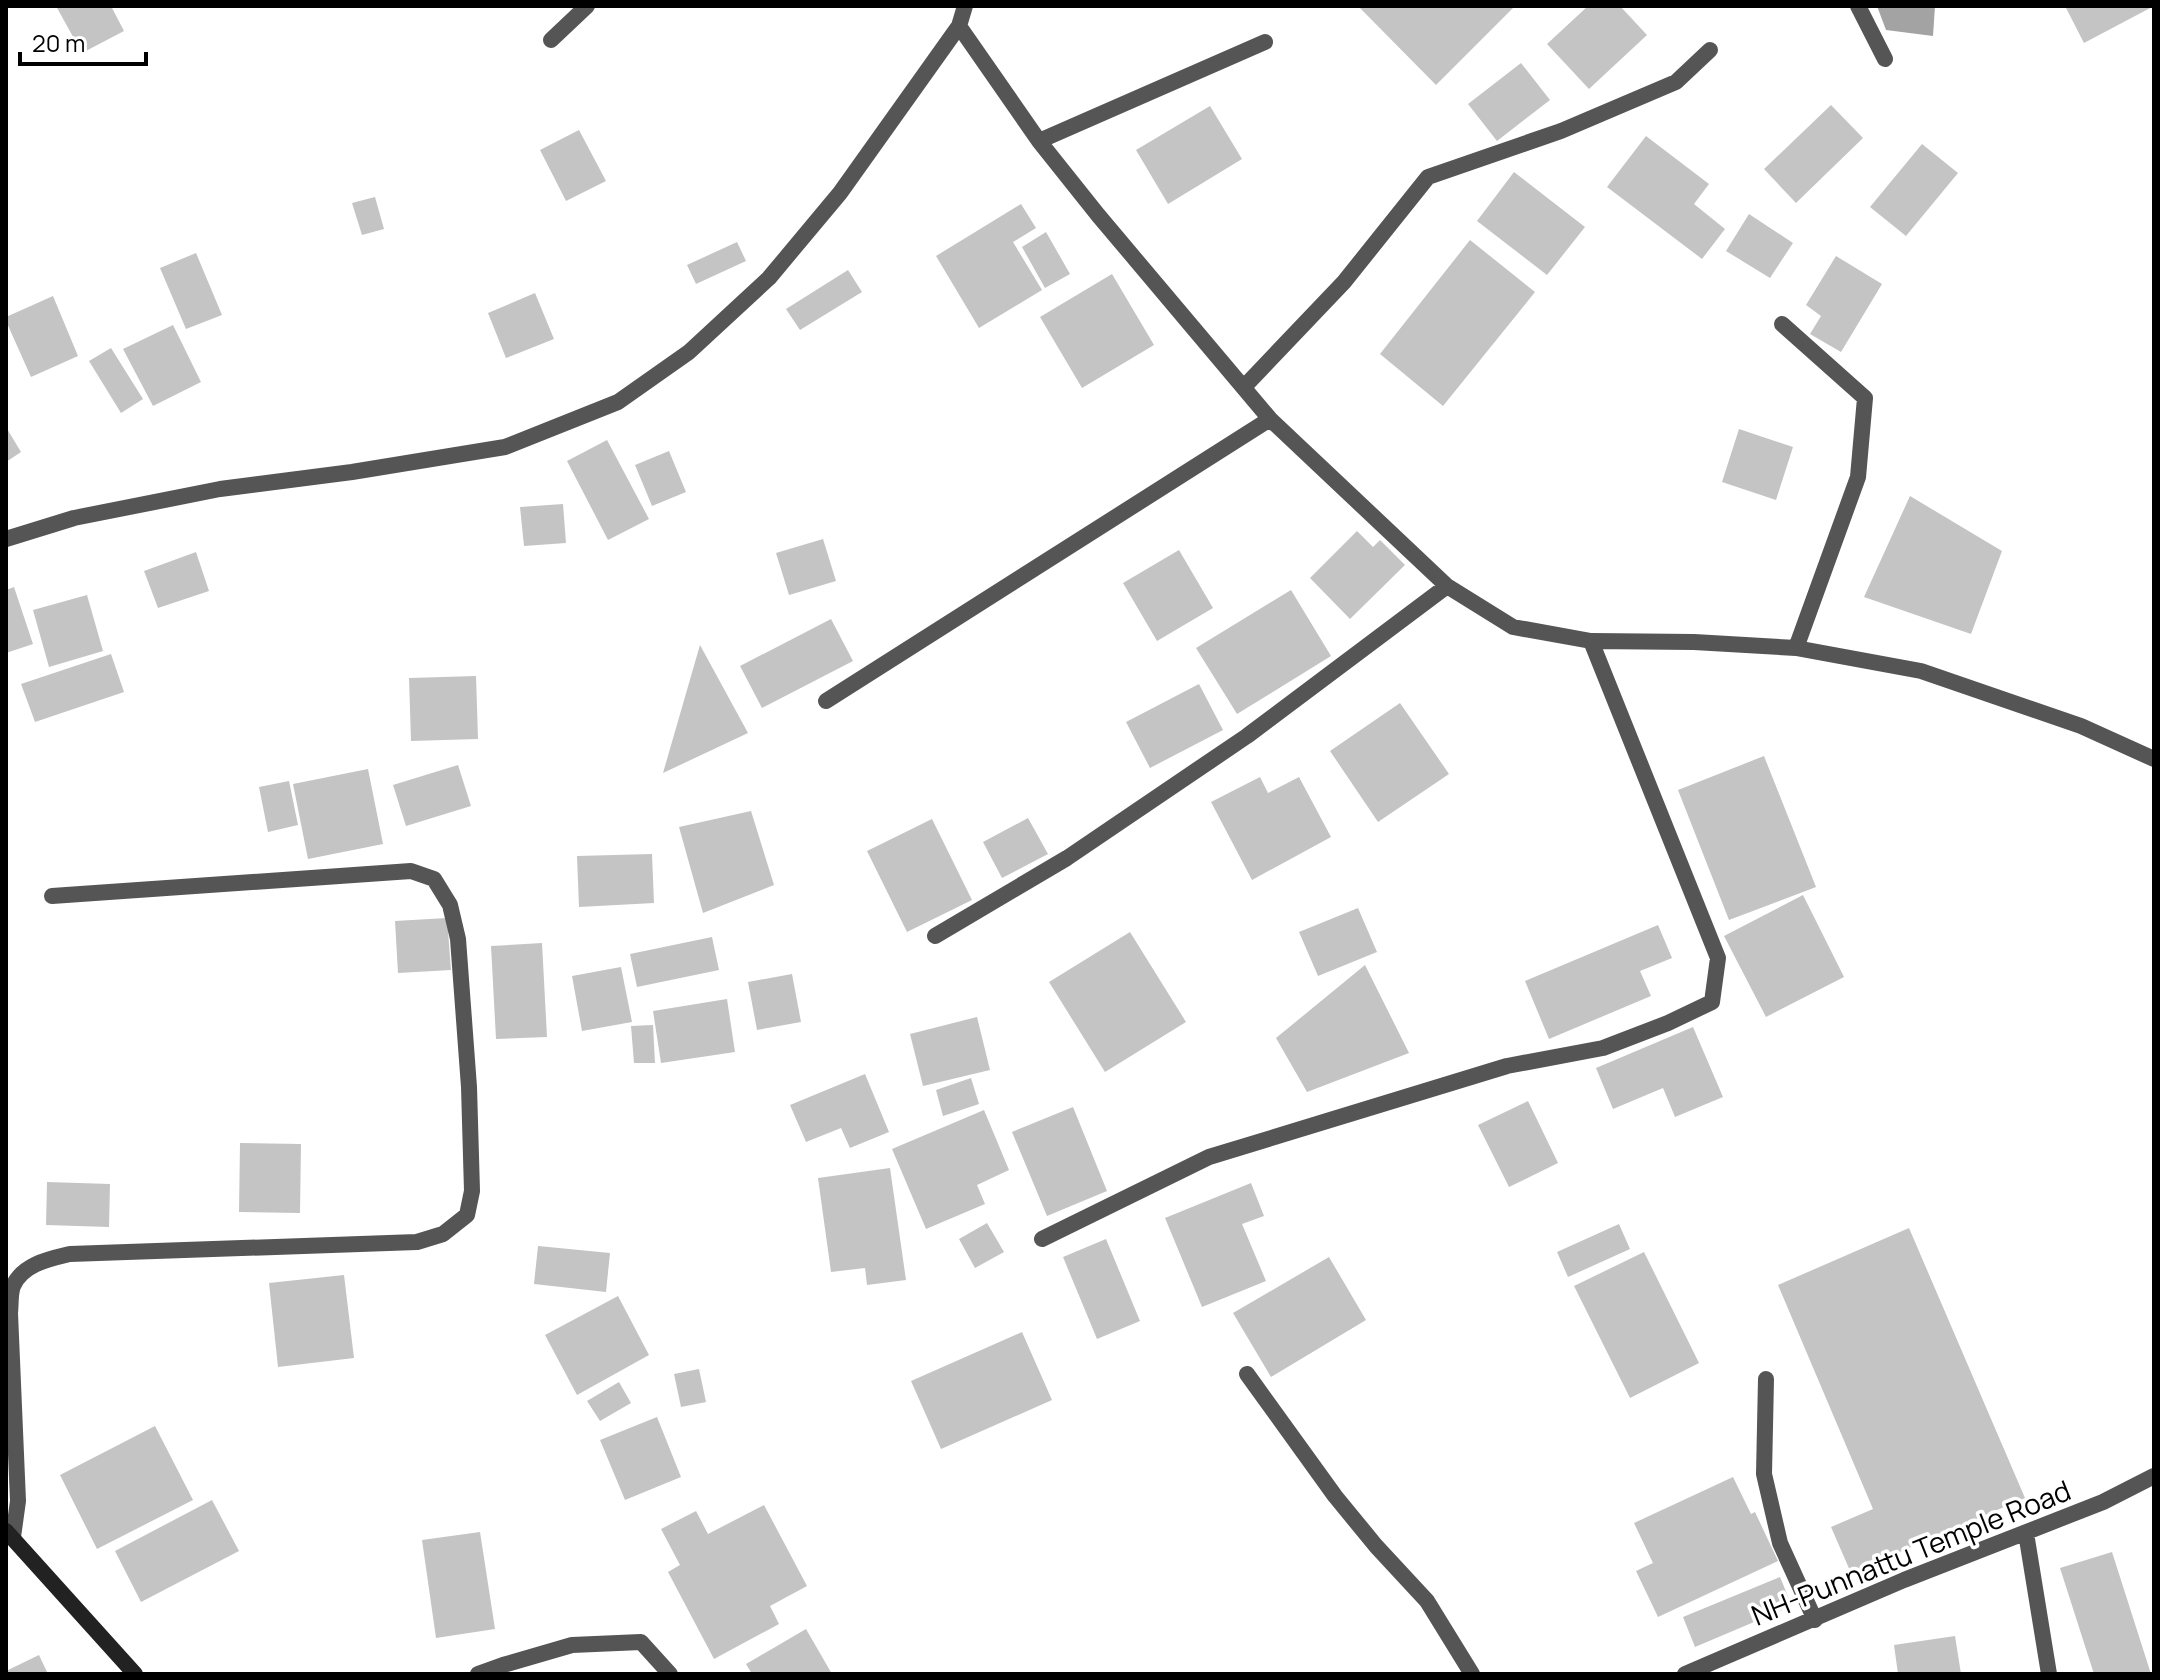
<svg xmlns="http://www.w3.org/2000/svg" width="2160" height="1680" font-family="Manrope,sans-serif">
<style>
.water{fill:#a3a3a3}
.building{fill:#c4c4c4}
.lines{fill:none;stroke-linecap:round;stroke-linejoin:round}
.street{stroke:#555;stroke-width:16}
.secondary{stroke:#222;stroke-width:16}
.labels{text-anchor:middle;stroke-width:7;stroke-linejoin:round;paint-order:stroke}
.street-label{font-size:28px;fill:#000;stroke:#fff}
</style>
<rect width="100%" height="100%" fill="#fff"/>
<path class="water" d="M1877,6H1935L1933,36L1886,30Z"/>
<path class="building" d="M56,6H111L124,31L82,53Z
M1358,6H1515L1436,85Z
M1588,6H1620L1647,35L1589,89L1547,44Z
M2065,6H2154L2084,43Z
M1521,63L1550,100L1497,141L1468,104Z
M1831,105L1863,138L1796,203L1764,169Z
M1210,106L1242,159L1168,204L1136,150Z
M579,130L606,181L566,201L540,150Z
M1646,136L1709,184L1694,204L1725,229L1702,259L1607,187Z
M1922,144L1958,173L1906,236L1870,207Z
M1514,172L1585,227L1547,275L1477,221Z
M375,197L384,229L362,235L352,203Z
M1021,204L1036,228L1013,242L1042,290L979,328L936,256Z
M1749,214L1793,243L1770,278L1726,251Z
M1046,232L1070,274L1045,288L1022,247Z
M1470,240L1535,292L1443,406L1380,354Z
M737,242L746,261L696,284L687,265Z
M196,253L222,315L186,329L160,268Z
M1836,256L1882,284L1841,352L1810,334L1821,316L1806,305Z
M848,270L862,292L800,330L786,309Z
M1112,274L1154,345L1082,388L1040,317Z
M535,293L554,339L506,358L488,313Z
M53,296L78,356L31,377L6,321V317Z
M173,325L201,382L153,406L123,349Z
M111,348L143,399L121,413L89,361Z
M6,427L21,452L6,462Z
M1739,429L1793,447L1776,500L1722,482Z
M607,440L649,519L608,540L567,461Z
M669,451L686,492L652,506L635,465Z
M1910,496L2002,551L1971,634L1864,597Z
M563,504L566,543L524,546L520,507Z
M1357,531L1373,547L1380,540L1405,565L1350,619L1310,578Z
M823,539L836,581L789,595L776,553Z
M1179,550L1213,608L1157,641L1123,583Z
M196,552L209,591L158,608L144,571Z
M14,587L33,644L6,653V590Z
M1291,590L1331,656L1237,714L1196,648Z
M87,595L103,651L49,667L33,610Z
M831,619L853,661L762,708L740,666Z
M700,645L748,733L663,773Z
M111,654L124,692L35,722L21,684Z
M476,676L478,739L411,741L409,678Z
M1199,684L1223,730L1150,768L1126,722Z
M1400,703L1449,774L1378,822L1330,751Z
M1764,756L1816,887L1729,920L1678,790Z
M458,765L471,806L406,826L393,785Z
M368,769L383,844L308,859L293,784Z
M1260,777L1268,793L1299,777L1331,837L1252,880L1211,802Z
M289,781L298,825L268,832L259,787Z
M751,811L774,885L703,913L679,827Z
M1028,818L1048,854L1002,878L983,842Z
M932,819L972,900L907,932L867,851Z
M652,854L654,903L579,907L577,856Z
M1803,895L1844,977L1766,1017L1724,936Z
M1358,908L1377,952L1318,976L1299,932Z
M447,918L451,970L398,973L395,921Z
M1658,925L1672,958L1640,971L1651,996L1549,1039L1525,981Z
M1130,932L1186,1022L1105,1072L1049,982Z
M712,937L719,970L637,987L630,954Z
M542,943L547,1037L496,1039L491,946Z
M1365,965L1409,1053L1307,1092L1276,1038Z
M621,967L632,1022L582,1031L572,976Z
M792,974L801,1022L757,1030L748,982Z
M727,999L735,1052L661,1063L653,1011Z
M977,1017L990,1070L923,1086L910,1034Z
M653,1025L655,1063H634L631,1026Z
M1693,1027L1723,1097L1675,1117L1663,1088L1613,1109L1596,1068Z
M865,1074L889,1132L850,1148L841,1128L806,1142L790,1105Z
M971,1078L979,1104L943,1116L936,1090Z
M1528,1101L1558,1163L1509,1187L1478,1125Z
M1073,1107L1107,1191L1047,1216L1012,1132Z
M984,1110L1009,1170L977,1185L985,1204L926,1229L892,1149Z
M240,1143L301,1144L300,1213L239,1212Z
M890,1168L906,1280L867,1285L865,1268L831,1272L818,1178Z
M47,1182L110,1184L109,1227L46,1225Z
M1251,1183L1264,1216L1242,1224L1266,1281L1202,1307L1165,1218Z
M987,1223L1004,1252L975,1268L959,1239Z
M1619,1224L1630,1249L1568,1277L1557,1252Z
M1909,1228L2025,1498L1851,1573L1831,1527L1873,1509L1778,1285Z
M1106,1239L1140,1321L1097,1339L1063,1257Z
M538,1246L610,1253L606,1292L534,1284Z
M1644,1252L1699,1363L1630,1398L1574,1286Z
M1329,1257L1366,1320L1271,1377L1233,1313Z
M344,1275L354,1358L278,1367L269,1283Z
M618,1296L649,1355L577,1395L545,1335Z
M1022,1332L1052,1400L941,1449L911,1381Z
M699,1369L706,1402L681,1407L674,1374Z
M619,1382L631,1403L600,1421L587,1401Z
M657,1417L681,1477L625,1500L600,1440Z
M155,1426L193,1500L97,1549L60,1475Z
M1733,1477L1751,1514L1755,1512L1778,1561L1658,1617L1636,1571L1653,1563L1634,1523Z
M212,1500L239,1551L141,1602L115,1551Z
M764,1505L807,1586L770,1606L779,1624L714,1659L668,1572L680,1565L661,1529L696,1511L708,1534Z
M480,1532L495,1629L436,1638L422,1540Z
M2112,1552L2151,1674H2094L2060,1568Z
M1780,1577L1792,1606L1695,1647L1683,1617Z
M806,1629L832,1674H752L746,1664Z
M1955,1636L1961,1674H1898L1894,1645Z
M39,1655L48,1674H6V1671Z"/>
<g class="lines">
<path class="street" d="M965,6L959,26L1039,141L1098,215L1270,419L1447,586L1513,627L1591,641L1694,642L1796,648L1921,671L2081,726L2154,759
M1858,6L1885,59
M551,40L587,6
M1039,141L1265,42
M1782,324L1865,398L1858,477L1796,648
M1244,387L1344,282L1428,177L1561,131L1676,82L1710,50
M6,539L74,518L220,489L352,472L505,447L618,402L689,352L769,278L840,193L959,26
M826,701L1270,419
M935,936L1067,858L1247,736L1447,586
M1042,1239L1209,1157L1507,1066L1603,1048L1668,1023L1712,1002L1718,958L1591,641
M1247,1374L1335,1496L1376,1546L1427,1601L1472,1674
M1766,1379L1764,1474L1780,1543L1815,1620
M2026,1533L2049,1674
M13,1537L18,1501L10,1313C11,1305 10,1293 13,1286C23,1264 49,1259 70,1254L417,1242L443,1234L467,1215L472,1191L469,1087L458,939L450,905L434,879L411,871L52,896
M478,1674L503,1665L572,1645L641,1642L670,1674
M1685,1674L1904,1580L2103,1502L2154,1476"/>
<path class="secondary" d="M6,1531L135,1674"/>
</g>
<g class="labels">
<g class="street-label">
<text transform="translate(1911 1553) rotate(-22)" y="10">NH-Punnattu Temple Road</text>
</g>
</g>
<rect width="2160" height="1680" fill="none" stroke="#000000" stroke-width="16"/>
<path d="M20 52v12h126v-12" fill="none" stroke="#000000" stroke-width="4"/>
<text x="32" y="52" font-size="24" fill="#000000" stroke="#ffffff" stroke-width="6" paint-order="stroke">20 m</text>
</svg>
